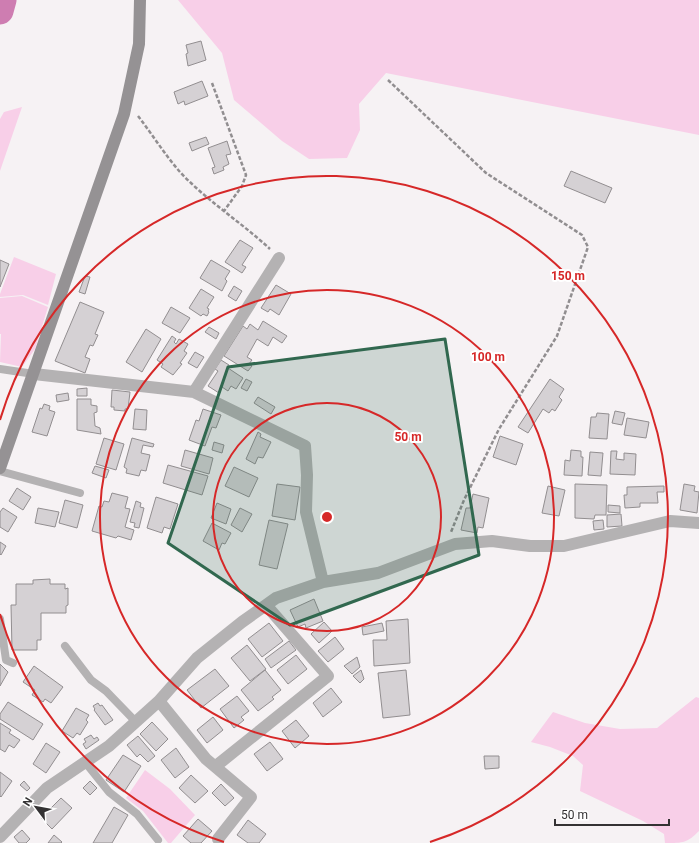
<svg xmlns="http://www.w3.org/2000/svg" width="699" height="843" font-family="Roboto,sans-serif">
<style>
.green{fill:#f8cfe8}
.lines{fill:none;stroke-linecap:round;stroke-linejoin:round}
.river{stroke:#ce7db1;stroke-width:27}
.building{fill:#d5d1d4;stroke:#928e90}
.path{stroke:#918e90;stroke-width:2.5;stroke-dasharray:4 2;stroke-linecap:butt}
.lane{stroke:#b4b2b3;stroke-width:8}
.street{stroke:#b4b2b3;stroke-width:12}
.secondary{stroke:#959294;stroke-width:12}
.marked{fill:#31684f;fill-opacity:0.2;stroke:#31684f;stroke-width:3;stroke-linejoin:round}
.ring{fill:none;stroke:#d62828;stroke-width:2}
.centre{fill:#d62828;stroke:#fff;stroke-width:2}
.ring-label{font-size:12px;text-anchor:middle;font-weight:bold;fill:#d62828;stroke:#fff;stroke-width:4;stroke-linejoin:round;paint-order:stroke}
</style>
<rect width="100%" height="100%" fill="#f6f2f4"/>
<path class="green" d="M178,0H699V135L386,73L359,104L360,130L347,158L309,159L282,141L234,100L222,53Z
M22,107L0,171V119L4,112Z
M14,257L56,274L48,305L23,295L0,297V294Z
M22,296L48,307L35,349L22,367L0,362L1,334H0V298Z
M696,697L699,698V831C687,843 684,843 665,843L664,834L643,821L580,791L583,765L573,756L550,747L531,742L553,712L585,723L620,729L657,728Z
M145,770L170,789L195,815L171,843H168L143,811L126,798Z"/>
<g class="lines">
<path class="river" d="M0,11L3,0"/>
</g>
<path class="building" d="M201,41L206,60L188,66L186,54L188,53L186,45Z
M202,81L208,96L185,105L184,101L178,104L174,92Z
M206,137L209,144L192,151L189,143Z
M227,141L231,154L226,155L229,164L223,167L224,170L214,174L212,168L215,167L208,148Z
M571,171L612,188L605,203L564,186Z
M240,240L253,248L242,265L246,267L242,273L225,262Z
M0,260L9,264L0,287Z
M211,260L230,271L225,279L227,281L222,291L200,278Z
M85,276L90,277L85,294L79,292Z
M276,285L291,294L279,315L270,309L268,312L261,308Z
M234,286L242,291L236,301L228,296Z
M201,289L214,297L207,308L209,309L208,311L209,312L207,316L203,314L201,316L189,308Z
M80,302L104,312L95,334L98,335L93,346L90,345L85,357L90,359L85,373L55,361Z
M171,307L190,318L180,333L162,323Z
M263,321L287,336L282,343L273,337L268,346L257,339L247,357L252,360L249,364L252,366L248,371L224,356L243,326L247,329L250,324L258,330Z
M209,327L219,333L216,339L205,332Z
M146,329L161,339L142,372L126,362Z
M172,336L176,339L174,342L176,344L179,339L188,344L184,351L187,353L180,363L182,364L173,375L161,367L163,364L157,360Z
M195,352L204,357L197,368L188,363Z
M221,360L229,365L228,368L243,378L236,389L231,386L228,391L222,387L219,393L208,386L218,371L215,369Z
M246,379L252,382L247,391L241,388Z
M550,379L564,389L559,397L562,400L555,411L552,409L549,413L543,409L528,433L518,427Z
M87,388V396H77V389Z
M112,390L130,392L128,409H125V411L114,410V407H111Z
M68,393L69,400L57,402L56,395Z
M258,397L275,407L271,414L254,403Z
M77,399H91V405L97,406V412L94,413L95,426L100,428L101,434L77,430Z
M44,404L50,406L49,410L55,412L47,436L32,432L40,408L42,409Z
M135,409L147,410L146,430L133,429Z
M203,409L221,415L216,428L212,427L205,446L189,440L196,420L199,421Z
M615,411L625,413L622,425L612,423Z
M597,413L609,414L607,439L589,438L591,417H596Z
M627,418L649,422L646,438L624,435Z
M258,432L261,434L260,437L271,442L263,458L258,457L255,464L246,459Z
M500,436L523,444L516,465L493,457Z
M104,438L124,444L116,470L96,464Z
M132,438L154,444L153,447L143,445L141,453L150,455L146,471L141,470L139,476L126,473L127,469L124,467Z
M214,442L224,445L222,453L212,450Z
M185,450L213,458L209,474L181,466Z
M571,450L581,451V457H583L582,476L564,475L565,460L570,461Z
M611,451H617L616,459L624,460V453L636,454L635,475L610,474Z
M590,452L603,453L601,476L588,475Z
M168,465L208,476L202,495L163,483Z
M95,466L109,470L106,478L92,473Z
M234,467L258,478L249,497L225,486Z
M277,484L300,487L295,520L272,516Z
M575,484L607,485L606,515H595L594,519L575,518Z
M684,484L695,486L694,491L699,492L697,513L680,510Z
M548,486L565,490L559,516L542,513Z
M664,486V492H657L658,503H640V507L625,508L624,495H627V487Z
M17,488L31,497L23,510L9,501Z
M112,493L128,497L125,508L130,509L125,527L134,530L131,540L118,536L116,538L92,531L99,506L102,507L104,501L109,502Z
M473,494L489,498L483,528L478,527L477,533L461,530L466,508H470Z
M156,497L178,504L170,529L164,527L162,533L147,528Z
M65,500L83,505L77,528L59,523Z
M136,501L141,503L140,507L144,508L139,528L134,527L135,523L130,522Z
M217,503L231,509L226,524L211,518Z
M608,505L620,506V513L608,512Z
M3,508L17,517L8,532L0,527V512Z
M38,508L59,512L55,527L35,523Z
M240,508L252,514L242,532L231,525Z
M621,514L622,526L607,527V515Z
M269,520L288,524L277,569L259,565Z
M603,520L604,529L594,530L593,521Z
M212,523L231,533L225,544L222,543L219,550L203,541Z
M0,542L6,546L1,555L0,554Z
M50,579V584H65V589L68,588V605L66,606V613H41V640H37V650H12L11,605H16V584H33V580Z
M314,599L323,621L306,628L305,624L298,627L290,610Z
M408,619L410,663L374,666L373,640H387L386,621Z
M324,622L332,631L319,643L311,634Z
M269,623L283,641L262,657L248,639Z
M382,623L384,631L363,635L362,627Z
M335,637L344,649L328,662L318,651Z
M289,641L296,650L271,668L265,659Z
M247,645L266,669L250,681L231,658Z
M296,655L307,669L288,684L277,670Z
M357,657L360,667L352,674L344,666Z
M0,664L8,672L0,686Z
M34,666L63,687L51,703L45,699L43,702L32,695L35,690L23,682Z
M215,669L229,686L201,708L187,690Z
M265,670L281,690L272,697L274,699L258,711L241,690Z
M361,670L364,679L360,683L353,676Z
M406,670L410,715L383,718L378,673Z
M331,688L342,702L323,717L313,703Z
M237,696L249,711L241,717L244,720L234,728L220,709Z
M8,702L43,724L33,740L0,719V714Z
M98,703L100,706L102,705L113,720L105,725L94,710L95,709L93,706Z
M76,708L89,715L86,720L88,722L80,735L77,733L73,738L62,731Z
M213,717L223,730L207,743L197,730Z
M296,720L309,736L295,748L282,731Z
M152,722L168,739L156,751L140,734Z
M0,723L11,730L9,733L20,740L14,748L9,745L5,752L0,749Z
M91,735L94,739L97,737L99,740L86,749L83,744L86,742L84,739Z
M138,736L155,756L148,762L140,754L137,757L127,745Z
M270,742L283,759L267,771L254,754Z
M46,743L60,752L46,773L33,764Z
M176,748L189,767L175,778L161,760Z
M123,755L141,766L124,792L106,780Z
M484,756H499V768L485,769Z
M0,772L12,781L1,797L0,796Z
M191,775L208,791L195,803L179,788Z
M24,781L30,788L27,791L20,785Z
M90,781L97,788L90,795L83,788Z
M221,784L234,798L225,806L212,793Z
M61,798L72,808L52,829L41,818Z
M114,807L128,815L112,843H93Z
M198,819L212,831L201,843H191L183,836Z
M248,820L266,834L259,843H248L237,835Z
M22,830L30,839L26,843H19L14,837Z
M54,835L62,842L61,843H48Z"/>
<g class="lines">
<path class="path" d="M388,80L486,173L582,235L588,247L557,336L499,429L464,500L451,532
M212,83L246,175L242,186L224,211
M138,116C152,134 165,155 180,172C207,201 241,222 270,249"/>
<path class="lane" d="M0,369L34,374
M0,471L80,493
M0,619L6,660L13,663
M65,646L91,680L106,691L136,722
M85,762L109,792L137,814L158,840"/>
<path class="street" d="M34,374L194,392L305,446L307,475L306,512L323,582
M194,392L279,258
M159,701L206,759L251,797L218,839
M216,766L328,676L266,605
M0,837L47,788L109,746L159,701L197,658L242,622L276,598L323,582L378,573L455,544L492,541L530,546H564L670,521L699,523"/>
<path class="secondary" d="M0,468L124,114L139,44L140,0"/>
</g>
<path class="marked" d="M445,339L479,555L290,625L168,543L228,367Z"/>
<g class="ring">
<circle cx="327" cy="517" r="114"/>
<circle cx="327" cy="517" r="227"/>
<path d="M224 842A341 341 0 0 1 0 614M0 420A341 341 0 1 1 430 842"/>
</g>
<circle cx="327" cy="517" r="6" class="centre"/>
<g class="ring-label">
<text x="568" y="280">150 m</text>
<text x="488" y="361">100 m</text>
<text x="408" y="441">50 m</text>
</g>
<g transform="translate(36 807) rotate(302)" stroke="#ffffff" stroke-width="3" paint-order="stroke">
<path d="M0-3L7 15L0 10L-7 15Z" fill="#343233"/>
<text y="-6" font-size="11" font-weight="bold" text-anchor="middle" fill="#343233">N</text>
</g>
<path d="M555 819v6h114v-6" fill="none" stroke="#343233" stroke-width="2"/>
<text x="561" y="819" font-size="12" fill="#343233" stroke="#ffffff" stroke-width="3" paint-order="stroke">50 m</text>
</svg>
